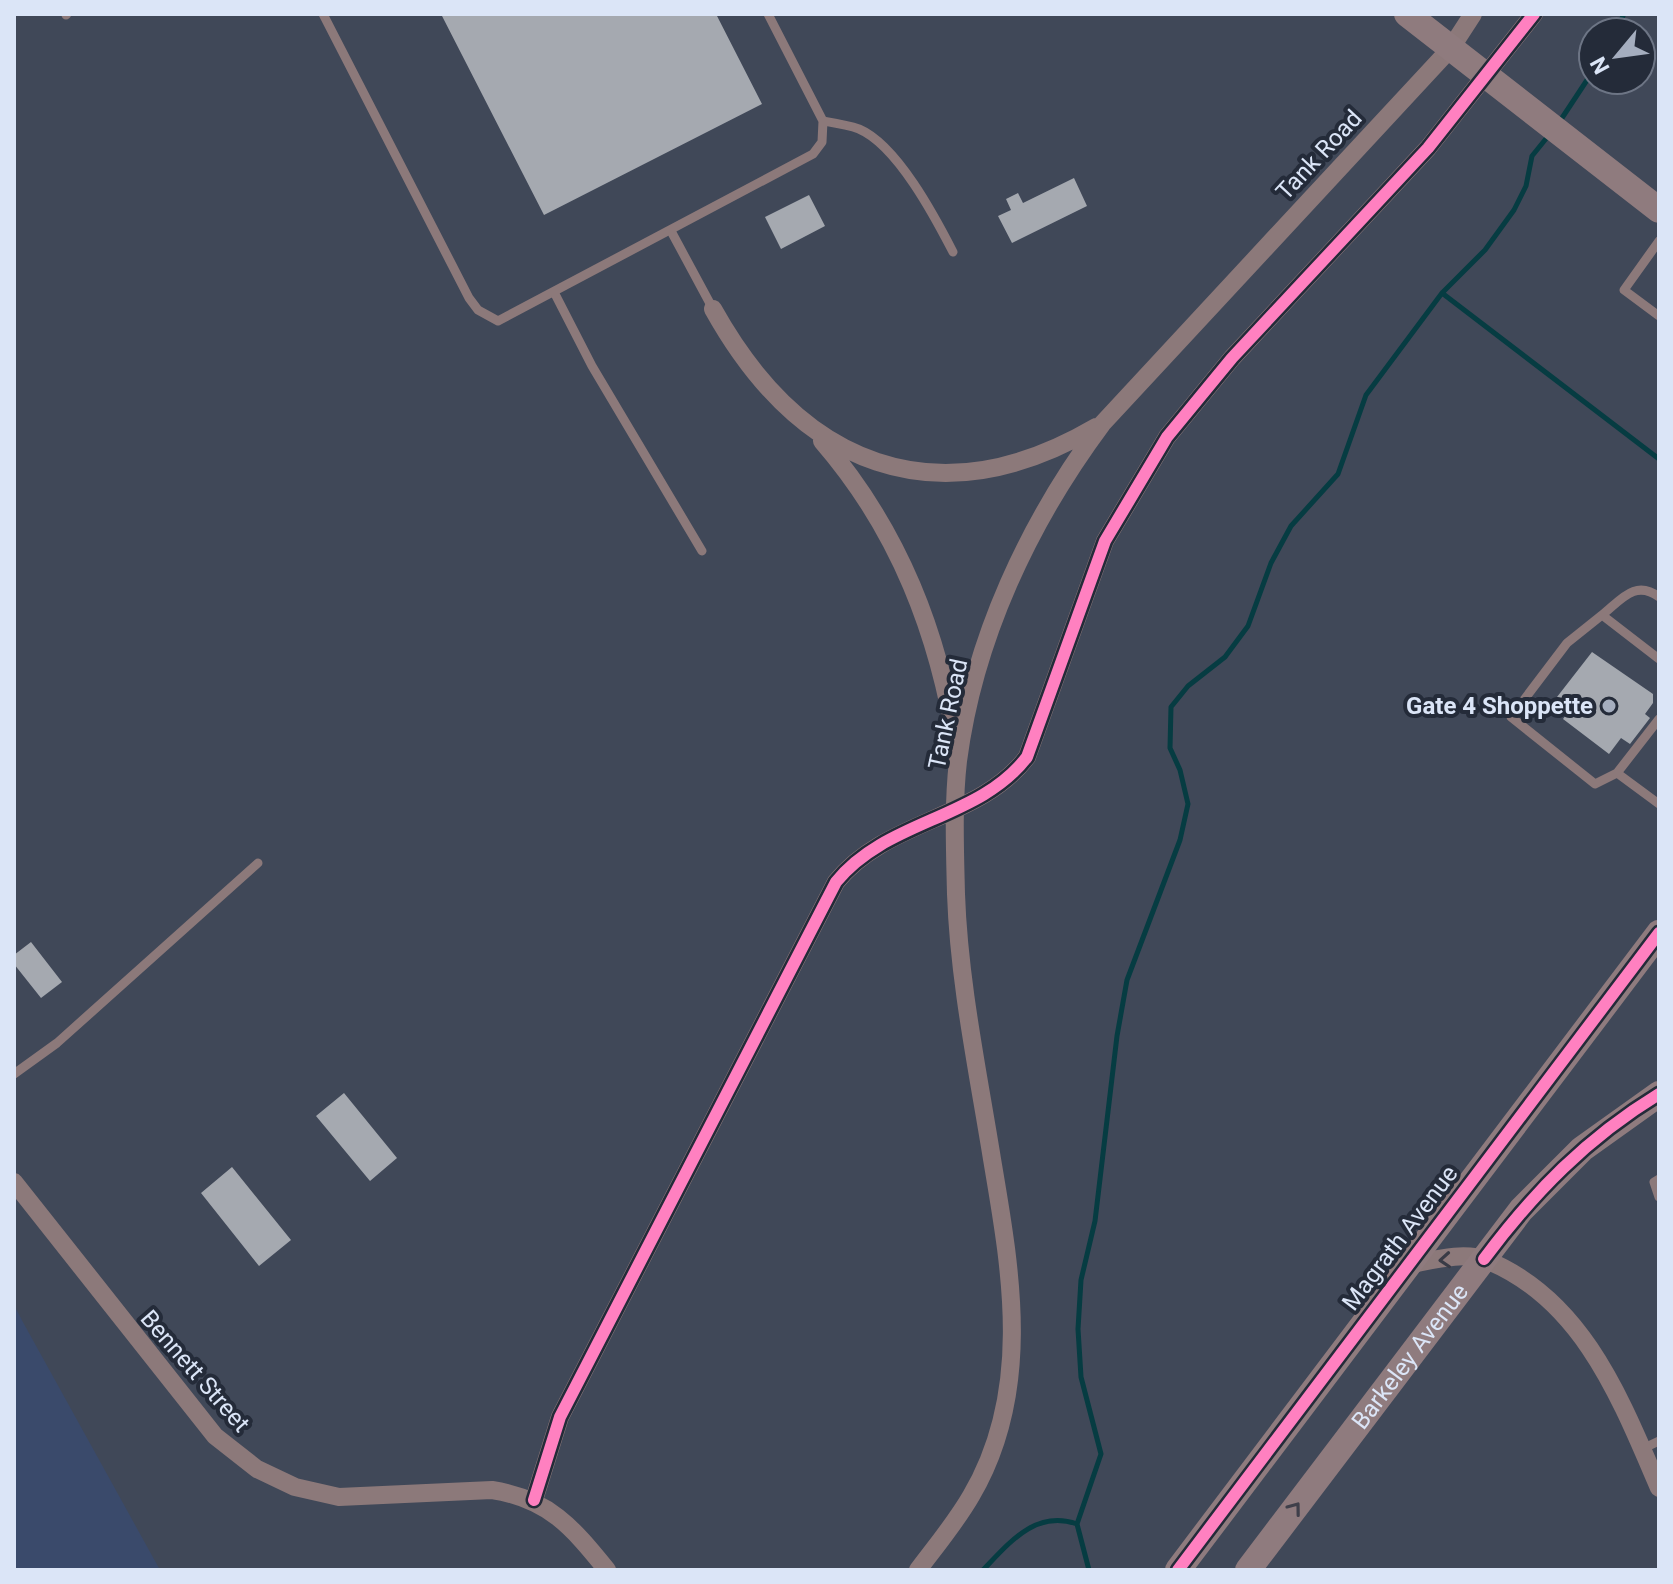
<svg xmlns="http://www.w3.org/2000/svg" width="1673" height="1584" font-family="Roboto,sans-serif">
<style>
.built{fill:#3a4a6b}
.lines{fill:none;stroke-linecap:round;stroke-linejoin:round}
.stream{stroke:#063c42;stroke-width:5}
.building{fill:#a5a9b0}
.lane{stroke:#8c797a;stroke-width:9}
.street{stroke:#8c797a;stroke-width:18}
.secondary{stroke:#8f7b7e;stroke-width:26}
.cycleway-casing{stroke:#242b39;stroke-width:17}
.cycleway{stroke:#ff80c0;stroke-width:12}
.oneway{stroke:#393b46}
.oneway2{stroke:#3f3f4a}
.poi-dot{fill:#a5aebf;stroke:#242b39;stroke-width:3}
.labels{text-anchor:middle;stroke-width:8;stroke-linejoin:round;paint-order:stroke}
.street-label{font-size:24px;fill:#dbe5f7;stroke:#242b39}
.poi-label{font-size:24px;font-weight:bold;fill:#dbe5f7;stroke:#242b39;text-anchor:end}
</style>
<rect width="100%" height="100%" fill="#404858"/>
<path class="built" d="M14,1305L24,1324L160,1570H14Z"/>
<g class="lines">
<path class="stream" d="M1615,32L1624,14
M1560,121L1593,71
M1442,293L1659,459
M983,1570C1009,1543 1036,1509 1077,1524
M1089,1570L1077,1524L1101,1454L1081,1377L1078,1329L1081,1280L1095,1221L1117,1036L1127,980L1180,840L1188,804L1180,770L1170,748L1171,707L1188,686L1225,657L1248,626L1271,563L1291,526L1338,474L1366,395L1442,293L1485,250L1514,210L1526,186L1532,156L1549,135"/>
</g>
<path class="building" d="M441,14H716L762,104L544,215Z
M1074,178L1087,206L1012,243L998,216L1011,210L1006,199L1018,193L1023,203Z
M809,195L825,226L781,249L765,217Z
M1592,652L1653,694V703L1645,714L1650,718L1630,744L1621,738L1609,754L1563,719L1571,708L1557,697Z
M31,942L62,982L41,998L14,964V955Z
M344,1093L397,1158L370,1181L316,1116Z
M232,1167L291,1240L259,1266L201,1193Z"/>
<g class="lines">
<path class="lane" d="M323,14L469,298L478,310L498,321L813,154L822,142L823,121L768,14
M66,15L67,14
M823,121C835,123 848,125 859,129C897,145 935,217 953,252
M671,231L713,309
M1659,241L1624,290L1659,316
M554,292L592,366L702,551
M1602,615C1621,600 1635,579 1659,597
M1659,719L1617,773L1659,804
M1617,773L1595,784L1511,717L1567,643L1602,615L1659,659
M14,1074L57,1043L258,863
M1659,1179L1654,1182L1659,1197
M1642,1449L1659,1441"/>
<path class="street" d="M713,309C800,465 935,521 1096,427
M822,441C899,530 939,634 957,750
M14,1182L215,1436L257,1469L295,1487L339,1497L492,1490C549,1499 572,1527 607,1570
M1407,1265C1430,1261 1463,1251 1486,1260C1583,1299 1621,1400 1659,1488
M534,1500L560,1417L836,882C887,819 979,820 1027,757L1105,541L1167,437L1232,358L1428,148L1534,14
M918,1570C936,1546 956,1522 971,1496C1033,1391 1011,1271 992,1159C978,1072 959,982 956,894C955,851 953,804 958,761C974,639 1029,522 1102,424L1451,48L1473,14"/>
<g class="secondary">
<path d="M1407,14L1659,210"/>
<path d="M1178,1570L1659,933"/>
<path id="s1" d="M1248,1570L1521,1210L1582,1149L1659,1094"/>
</g>
<g class="cycleway-casing">
<path id="cycleway" d="M1484,1259C1534,1192 1587,1138 1659,1094
M534,1500L560,1417L836,882C887,819 979,820 1027,757L1105,541L1167,437L1232,358L1428,148L1534,14
M1178,1570L1659,933"/>
</g>
<use href="#cycleway" class="cycleway"/>
</g>
<defs><path id="oneway-chevron" d="M-2-3.5L2.5 0L-2 3.5" fill="none" stroke-width="1.6" stroke-linecap="round" stroke-linejoin="round" transform="scale(2)"/></defs>
<use class="oneway" href="#oneway-chevron" transform="translate(1445 1260) rotate(176)"/>
<use class="oneway2" href="#oneway-chevron" transform="translate(1295 1508) rotate(-53)"/>
<circle class="poi-dot" cx="1609" cy="706" r="8"/>
<g class="labels">
<g class="street-label">
<text transform="translate(1319 155) rotate(-47)" y="8">Tank Road</text>
<text transform="translate(948 714) rotate(-78)" y="8">Tank Road</text>
<text transform="translate(1400 1238) rotate(-53)" y="8">Magrath Avenue</text>
<text dy="8" stroke="none"><textPath href="#s1" startOffset="268">Barkeley Avenue</textPath></text>
<text transform="translate(195 1371) rotate(49)" y="8">Bennett Street</text>
</g>
<g class="poi-label">
<text x="1593" y="714">Gate 4 Shoppette</text>
</g>
</g>
<rect width="1673" height="1584" fill="none" stroke="#dbe5f7" stroke-width="32"/>
<g transform="translate(1617 56) rotate(241)"><circle r="38" fill="#242b39" stroke="#6d7585" stroke-width="2"/>
<path d="M0-6L14 30L0 20L-14 30Z" fill="#a5aebf"/>
<text y="-12" font-size="22" font-weight="bold" text-anchor="middle" fill="#dbe5f7">N</text>
</g>
</svg>
